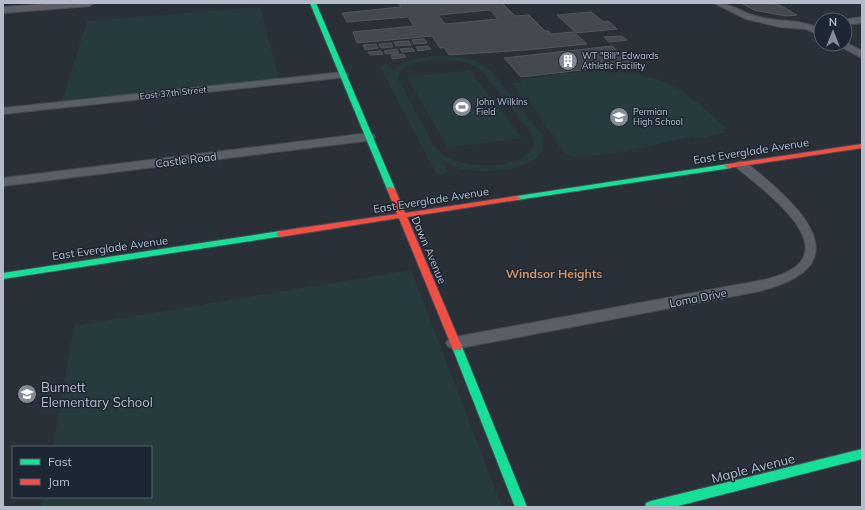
<svg xmlns="http://www.w3.org/2000/svg" width="865" height="510" font-family="Mulish,sans-serif">
<style>
.green{fill:#273a3e;fill-rule:evenodd}
.building{fill:#444950;stroke:#52575f;fill-rule:evenodd}
.lines{fill:none;stroke-linecap:round;stroke-linejoin:round}
.street-casing{stroke:#484c53;stroke-width:2}
.fast-casing{stroke:#484c53;stroke-width:2}
.jam-casing{stroke:#484c53;stroke-width:2}
.street{fill:#5a5e66;fill-rule:evenodd}
.fast{fill:#16e098;fill-rule:evenodd}
.jam{fill:#f24e42;fill-rule:evenodd}
.labels{text-anchor:middle;stroke-width:3;stroke-linejoin:round;paint-order:stroke}
.far-poi-label{font-size:9px;fill:#b4bcc9;stroke:#1d2633;text-anchor:start}
.far-street-label{font-size:9px;fill:#b4bcc9;stroke:#1d2633}
.street-label{font-size:11px;fill:#b4bcc9;stroke:#1d2633}
.neighbourhood-label{font-size:12px;font-weight:bold;fill:#d59563;stroke:#1d2633}
.near-poi-label{font-size:13px;fill:#b4bcc9;stroke:#1d2633;text-anchor:start}
.near-street-label{font-size:13px;fill:#b4bcc9;stroke:#1d2633}
</style>
<rect width="100%" height="100%" fill="#2a3038"/>
<path class="green" d="M260,7L280,82L61,105L87,21Z
M444,56C460,57 479,59 491,71L543,136C552,169 495,172 475,171C464,170 454,167 444,163L449,173L437,175L379,65L389,64L393,70C407,58 426,56 444,56ZM430,60L456,61L468,63L481,70L531,133L534,145L530,152L521,159L500,165H475L459,162L446,157L434,146L398,79C399,65 419,62 430,60Z
M470,70L522,138L448,148L407,77Z
M585,71C610,72 637,72 662,81C686,89 707,112 727,128L720,129L724,133L698,139L692,136C668,142 588,162 568,155C563,153 558,144 554,139L556,138L546,127L528,97H520L514,83H521L520,79Z
M411,270L502,507H42L44,497H151V447H53L74,326Z"/>
<path class="building" d="M399,3H502L515,16L529,15L545,31H548L552,34L573,32L587,44L526,50L449,55L444,47L440,48L432,36L357,43L353,32L414,26L408,17L347,22L342,13L401,7ZM490,10L498,19L445,24L438,15Z
M741,3L778,4L797,15L786,16L754,10Z
M591,12L604,22L608,21L617,29L576,33L557,15Z
M622,36L627,40L609,42L604,37Z
M424,39L427,43L414,44L412,40Z
M409,41L411,45L396,46L394,42Z
M391,43L393,47L381,48L379,44Z
M376,44L378,48L365,50L363,45Z
M428,46L431,49L418,51L416,47Z
M612,46L633,64L521,77L504,58Z
M412,48L415,51L402,52L400,49Z
M397,49L399,53L386,54L384,51Z
M381,51L383,54L370,55L368,52Z
M404,54L406,57L393,59L391,55Z"/>
<g class="lines">
<g class="street-casing">
<path id="street" d="M59,3H94L90,6L3,13V7Z
M714,3C729,3 738,10 752,15C774,23 800,18 821,29V36L806,29L780,27L746,19Z
M862,17V23L845,25V20H842Z
M845,42L862,51V58L836,44H845Z
M343,72L347,73L348,75L347,77L3,114V108Z
M369,133L373,134L375,137L373,140L3,186V178Z
M741,161L745,162C803,207 865,267 755,292L455,349L449,347L446,343L449,339L455,337L763,280C856,259 773,197 737,168L735,165L737,162Z"/>
</g>
<g class="fast-casing">
<path id="fast" d="M310,3H316L395,189L394,191H388L387,189Z
M728,164H731V168L517,200L513,198L517,196Z
M280,231L284,234L283,236L3,279V273Z
M457,343L461,344L462,347L527,507H515L452,347L453,344Z
M862,449V459L674,507H645L646,503L651,501Z"/>
</g>
<g class="jam-casing">
<path id="jam" d="M862,144V148L728,168L724,166L728,164Z
M388,187H391L395,189L405,213L517,196L521,198L517,200L407,217L462,347L461,350H453L452,347L399,218L280,237L276,234L280,231L397,214L387,189Z"/>
</g>
<use href="#street" class="street"/>
<use href="#fast" class="fast"/>
<use href="#jam" class="jam"/>
</g>
<defs>
<g id="building-disc" transform="scale(1)"><circle r="9.5" fill="#848b96" stroke="#1d2633"/><path d="M-4-6H4V6H1V3H-1V6H-4ZM-2.5-4.3h1.7v1.8h-1.7ZM.8-4.3h1.7v1.8H.8ZM-2.5-1h1.7V.8h-1.7ZM.8-1h1.7V.8H.8Z" fill="#fff"/></g>
<g id="stadium-disc" transform="scale(1)"><circle r="9.5" fill="#848b96" stroke="#1d2633"/><path d="M0-5a6.5 5 0 1 0 0 10a6.5 5 0 1 0 0-10ZM-3.5-1.8h7v3.6h-7Z" fill="#fff"/></g>
<g id="school-disc" transform="scale(1)"><circle r="9.5" fill="#848b96" stroke="#1d2633"/><path d="M0-5L7-2L0 1L-7-2ZM-4 1L0 2.5L4 1V4Q0 6-4 4Z" fill="#fff"/></g>
</defs>
<g fill-rule="evenodd">
<use href="#building-disc" x="568" y="61"/>
<use href="#stadium-disc" x="462" y="107"/>
<use href="#school-disc" x="619" y="117"/>
<use href="#school-disc" x="27" y="394"/>
</g>
<g class="labels">
<g class="far-poi-label">
<text x="582" y="59">WT "Bill" Edwards<tspan x="582" dy="10">Athletic Facility</tspan></text>
<text x="476" y="105">John Wilkins<tspan x="476" dy="10">Field</tspan></text>
<text x="633" y="115">Permian<tspan x="633" dy="10">High School</tspan></text>
</g>
<g class="far-street-label">
<text transform="translate(173 93) rotate(-6)" y="3">East 37th Street</text>
</g>
<g class="street-label">
<text transform="translate(751 151) rotate(-9)" y="4">East Everglade Avenue</text>
<text transform="translate(186 160) rotate(-7)" y="4">Castle Road</text>
<text transform="translate(431 200) rotate(-9)" y="4">East Everglade Avenue</text>
<text transform="translate(110 248) rotate(-8)" y="4">East Everglade Avenue</text>
<text transform="translate(429 250) rotate(67)" y="4">Dawn Avenue</text>
<text transform="translate(698 298) rotate(-11)" y="4">Loma Drive</text>
</g>
<g class="neighbourhood-label">
<text x="554" y="278">Windsor Heights</text>
</g>
<g class="near-poi-label">
<text x="41" y="392">Burnett<tspan x="41" dy="15">Elementary School</tspan></text>
</g>
<g class="near-street-label">
<text transform="translate(753 468) rotate(-14)" y="5">Maple Avenue</text>
</g>
</g>
<rect width="865" height="510" fill="none" stroke="#b4bcc9" stroke-width="8"/>
<rect x="12" y="446" width="140" height="52" fill="#1d2633" stroke="#59626f"/>
<rect x="20" y="459" width="20" height="6" fill="#16e098" stroke="#59626f"/>
<text x="48" y="466" font-size="12" fill="#b4bcc9">Fast</text>
<rect x="20" y="479" width="20" height="6" fill="#f24e42" stroke="#59626f"/>
<text x="48" y="486" font-size="12" fill="#b4bcc9">Jam</text>
<g transform="translate(833 32)"><circle r="19" fill="#1d2633" stroke="#59626f"/>
<path d="M0-3L7 15L0 10L-7 15Z" fill="#848b96"/>
<text y="-6" font-size="11" font-weight="bold" text-anchor="middle" fill="#b4bcc9">N</text>
</g>
</svg>
